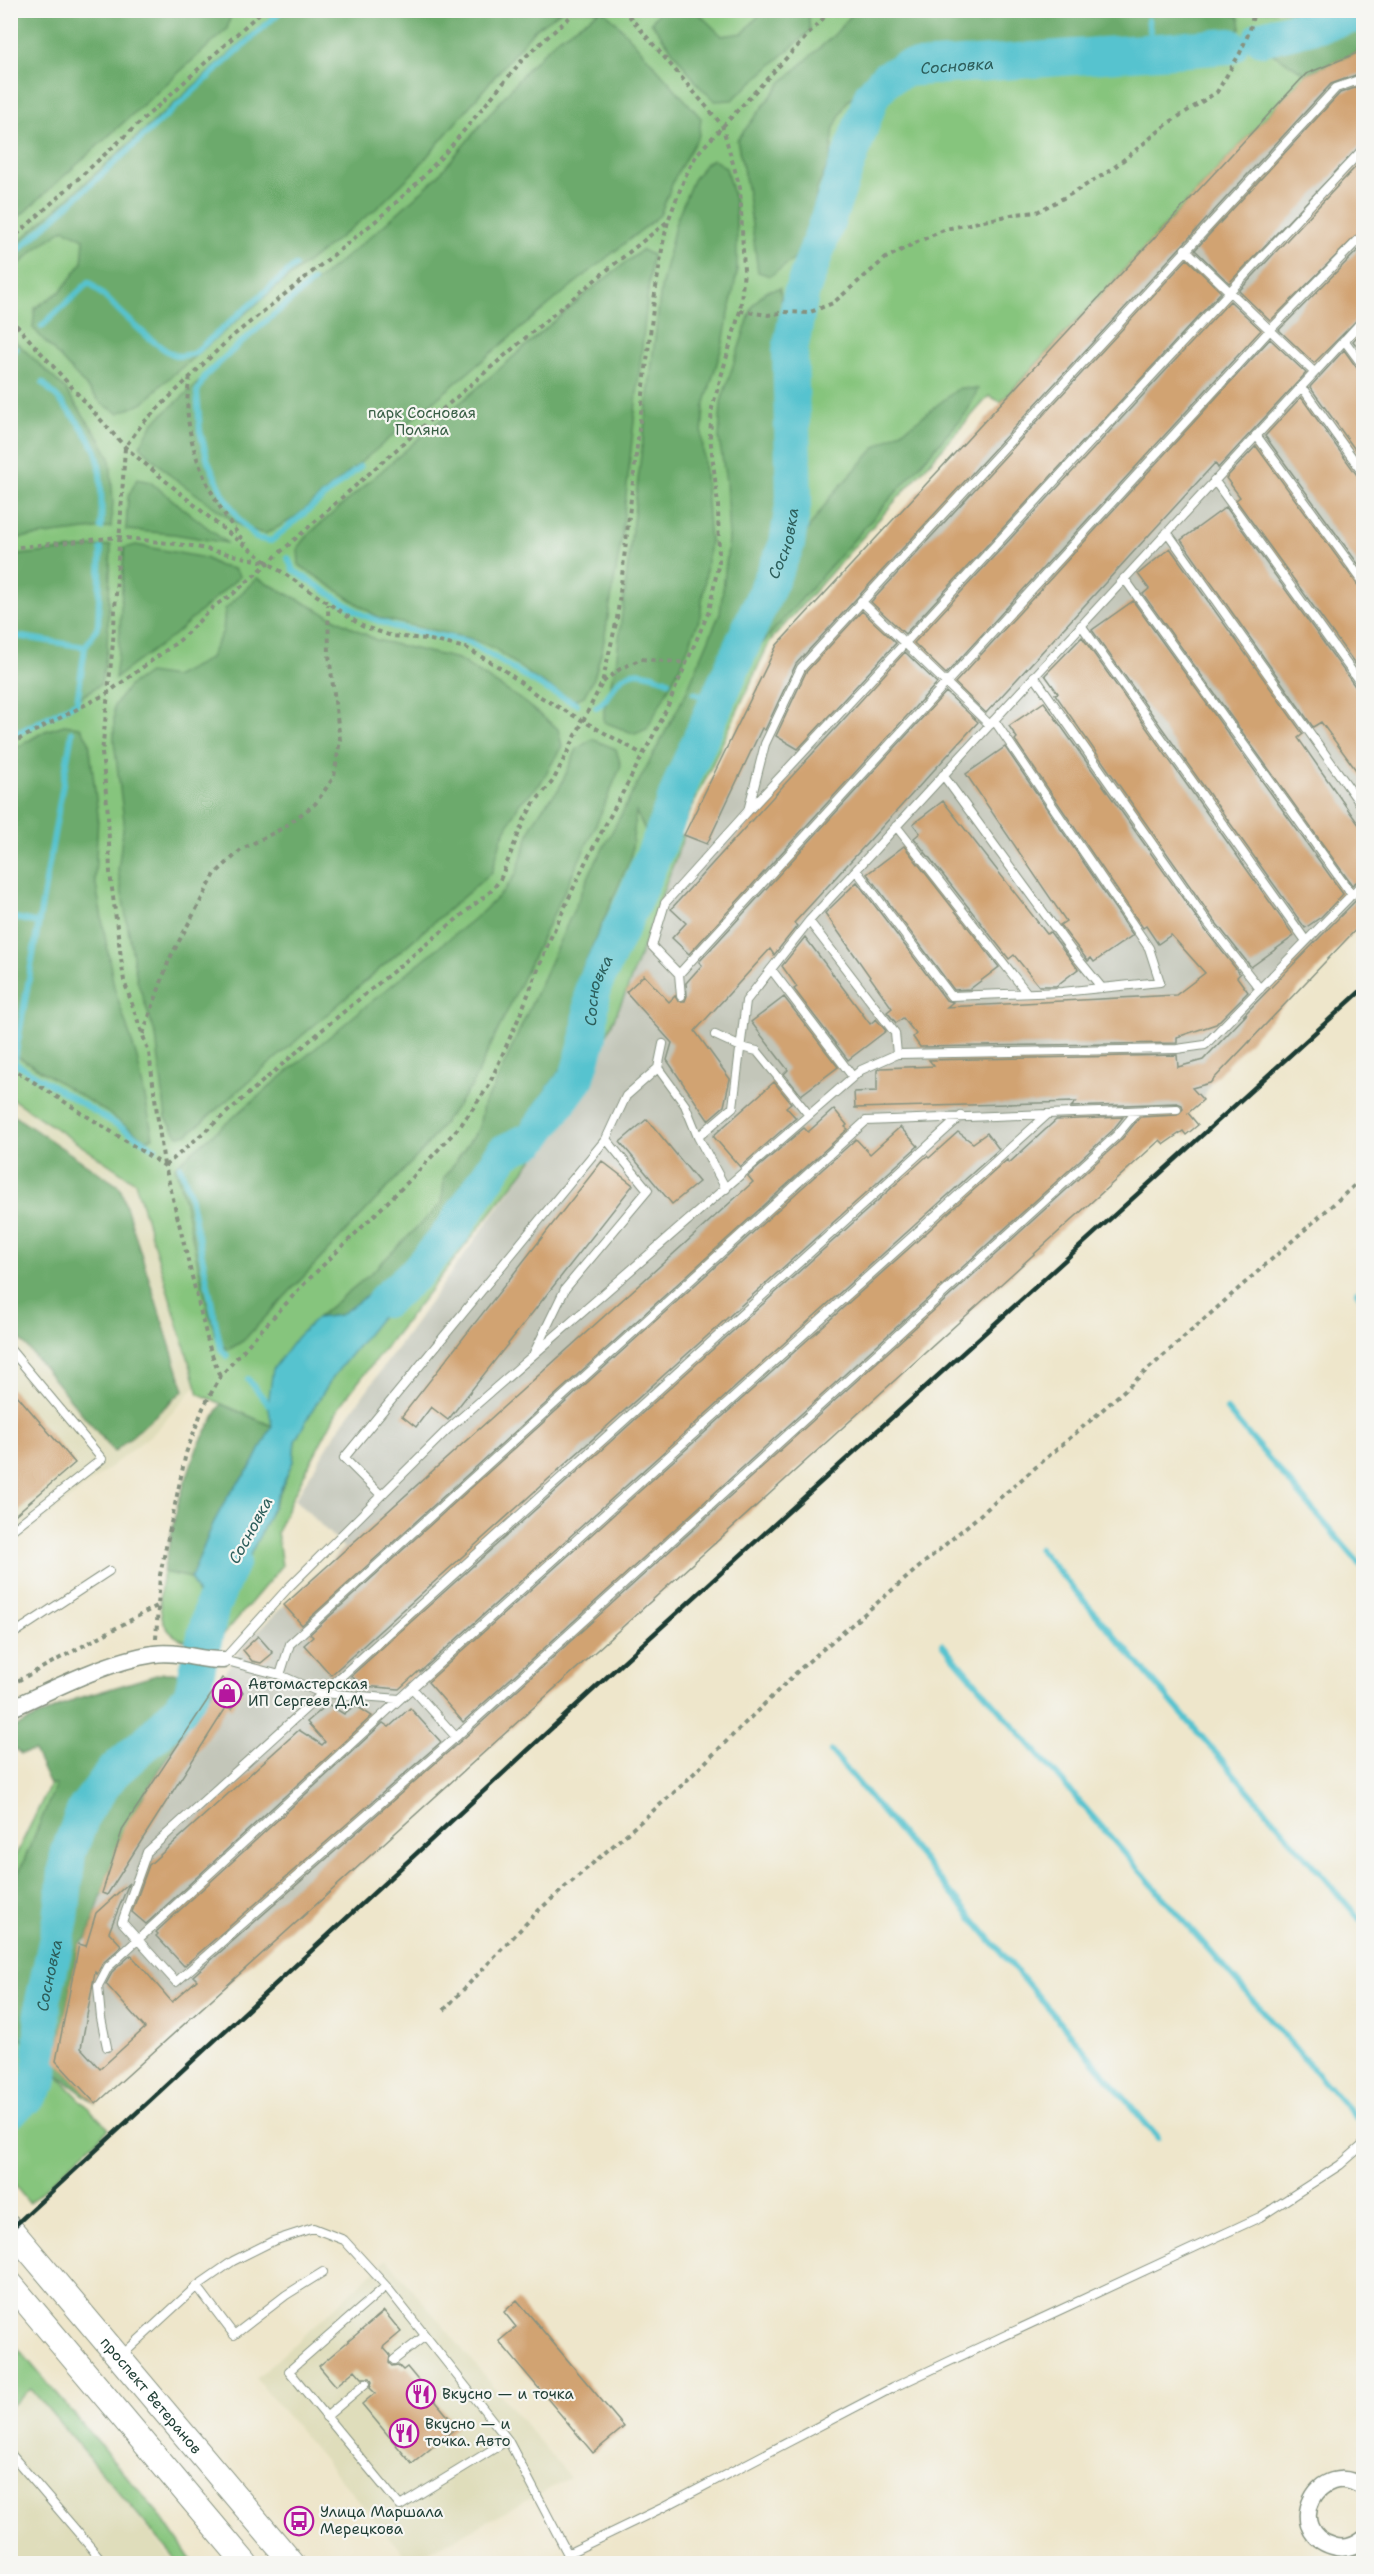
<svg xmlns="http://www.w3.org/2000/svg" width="1374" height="2574" font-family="'Shantell Sans',sans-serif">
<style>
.built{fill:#dfddbb}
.industrial{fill:#c3c6b9}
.green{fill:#86c57d;stroke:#528158;stroke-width:1.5}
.forest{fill:#6caa6c;stroke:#467450;stroke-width:1.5}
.water{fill:#57c3cf;stroke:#3b8082;stroke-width:1.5}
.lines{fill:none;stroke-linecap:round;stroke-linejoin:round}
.stream{stroke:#57c3cf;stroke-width:6}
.river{stroke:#57c3cf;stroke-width:36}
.building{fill:#d1a372}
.service-casing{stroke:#869280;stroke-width:10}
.minor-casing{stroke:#869280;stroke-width:19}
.secondary-casing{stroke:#869280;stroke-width:26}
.path{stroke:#869280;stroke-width:4;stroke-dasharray:4.5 4.5;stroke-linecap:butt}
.service{stroke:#fff;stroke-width:8}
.minor{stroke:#fff;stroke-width:16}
.secondary{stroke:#fff;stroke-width:24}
.rail{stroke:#1f3d34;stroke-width:4.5}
.labels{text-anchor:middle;stroke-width:4.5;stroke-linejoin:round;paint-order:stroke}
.park-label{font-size:15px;fill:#395f46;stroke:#f6f6f2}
.poi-label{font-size:15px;fill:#1f3d34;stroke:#f6f6f2;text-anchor:start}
.street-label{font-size:15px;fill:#1f3d34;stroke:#f6f6f2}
.water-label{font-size:16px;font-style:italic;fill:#2d5e5b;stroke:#f6f6f2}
</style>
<rect width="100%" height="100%" fill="#f6f6f2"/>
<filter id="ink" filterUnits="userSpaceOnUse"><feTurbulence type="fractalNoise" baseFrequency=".0167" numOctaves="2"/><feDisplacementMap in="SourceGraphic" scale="12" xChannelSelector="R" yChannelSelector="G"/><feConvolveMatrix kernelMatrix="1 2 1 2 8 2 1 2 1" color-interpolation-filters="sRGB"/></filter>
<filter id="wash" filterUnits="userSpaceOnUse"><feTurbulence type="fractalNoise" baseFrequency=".008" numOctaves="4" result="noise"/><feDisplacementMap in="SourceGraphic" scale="24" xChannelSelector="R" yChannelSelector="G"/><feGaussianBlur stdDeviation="1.35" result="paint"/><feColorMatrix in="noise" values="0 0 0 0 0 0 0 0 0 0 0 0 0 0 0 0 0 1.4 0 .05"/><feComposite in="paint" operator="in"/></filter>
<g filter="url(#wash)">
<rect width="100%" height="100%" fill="#eee6cb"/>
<path class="built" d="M11,1079L156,1171L205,1376L156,1431L11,1545Z
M387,2259L570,2478L410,2562L256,2379Z
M31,2389L56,2417L175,2563H11L10,2406Z"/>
<path class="industrial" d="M1363,50V921L1212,1080L1203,1100L1188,1113L1198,1125L1186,1135L1183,1132L1164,1144L1159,1140L96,2104L56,2061L79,1944L88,1937L121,1833L176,1742L246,1642L344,1548L295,1499L336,1433L582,1091L626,992L684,835L777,645L1306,74Z"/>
<path class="green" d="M11,11H1363V30L1289,63L1306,74L1001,402L989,396L770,641L679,836L684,835L626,992L582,1091L523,1172L341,1404L292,1498L277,1532L282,1566L220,1639C210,1645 204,1644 192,1642C155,1637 158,1601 163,1572L191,1578L200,1599L230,1594L278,1497L293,1461L295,1441L309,1415L272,1426L199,1394L135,1182L11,1098Z
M57,1784L11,1891V1865L50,1785Z
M10,2027L109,2129L29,2203L11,2181Z
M10,2339L164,2520L193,2563H179L31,2389L11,2406Z"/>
<path class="forest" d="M11,10H232V11L227,29L11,224Z
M279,10L561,11L534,30L414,172L377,208L279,285L161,385L144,403L118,413L102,404L33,328L35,308L61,291L82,263L84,239L64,229L36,249L11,272V249Z
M1038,10L1079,16L1225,11L1239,17L1241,28L1226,42L900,60L877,71L846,103L834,128L830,161L817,189L812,222L799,256L770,276L758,272L747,187L737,140L782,82L835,34L855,11Z
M600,11H604L616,22L701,118L699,135L675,177L660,215L569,288L293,519L265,534L242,527L171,476L140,446L153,423L253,334L383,226L437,177L528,68L557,39Z
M660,11H696L722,36L743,33L763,11H808L810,31L732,100L715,101L699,86L651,22Z
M1363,16V50L1306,74L1263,48L1264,42Z
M713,159L726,168L735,203L737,238V273L723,343L704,406L702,436L710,541L700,617L682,663L647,729L635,734L604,722V709L616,664L661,288L676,221L693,180L706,163Z
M642,250L652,255L621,542L603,646L594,678L584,696L575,700L566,697L536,679L494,648L472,639L379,618L299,565L298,548L310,533L588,292Z
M780,288L785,334V502L776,548L797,545L832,495L876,447L913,424L959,388L978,389L967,412L761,645L668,843L650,840L636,812L631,857L577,981L570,1056L421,1267L392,1277L340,1315L317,1318L370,1274L442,1203L444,1178L479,1128L483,1105L494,1087L592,869L685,695L720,613L729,539L726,481L719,439L721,402L753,305L766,291Z
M10,336L65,389L101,441L110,458L113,501L111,527L11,539Z
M137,479L150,482L227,543L174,534L126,530L128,497Z
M111,545L107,650L101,684L72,703L11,734V556Z
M136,545L205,558L219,566L234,569L240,576L174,635L115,678L119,647L124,548Z
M257,578L376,640L458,659L520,699L558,729L562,746L540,784L519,804L502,837L492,872L188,1134L178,1136L166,1118L156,1036L137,980L118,871L124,821L114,741V706L129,686L148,673L174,677L209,659L223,631L225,609Z
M64,725L80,727L89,741L98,815L95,879L114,987L137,1058L153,1137L146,1140L105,1111L11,1052V751L45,731Z
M592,739L616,749L621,766L594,829L471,1087L424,1149L243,1341L228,1350L217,1340L207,1307L185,1203L175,1166L360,1011L482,912L502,893L516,874L532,825L544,806L559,789L577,749Z
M10,1113L120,1187L184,1390L114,1452L11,1328Z
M221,1404L272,1426L253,1464L228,1496L213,1524L191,1578L163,1572L178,1503L196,1450Z
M163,1673H187L214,1688L176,1742L122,1832L88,1937L79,1944L56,2060L96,2104L57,2075L11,2027V1891L56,1785H50L34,1751L21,1754L11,1745L13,1728L76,1699Z"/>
<path class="water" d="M421,1267L332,1378L309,1416L295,1441L293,1461L262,1531L230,1594L212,1606L200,1600L191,1578L213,1524L228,1496L253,1464L272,1426L268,1404L273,1369L297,1337L317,1318L340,1315L392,1277Z"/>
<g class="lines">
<path class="stream" d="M1148,20L1154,51
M10,258L282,10
M313,281L236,347L205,376L197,392L200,431L208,461L223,494L240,521L256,538L271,541L360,467
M42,326L89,282C106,297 160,354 179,356C183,356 189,354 193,354L295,266
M10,354L16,349
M43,383C61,401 84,427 95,449C102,464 102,510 101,528
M288,558L293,570L363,615L394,627L469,642L546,689L577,704
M10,635L85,647
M694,693L716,703
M596,707C604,703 607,697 612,689C629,665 644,671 668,681
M10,737L77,702L85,647L98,626L101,549
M10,917L39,923
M10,1060L155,1148
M14,1064L72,732
M180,1166L189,1191L221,1349L227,1356
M1357,1292L1364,1300
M248,1379L268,1404
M1227,1410L1364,1569
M1039,1549L1364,1924
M942,1644L1355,2117
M831,1751L1158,2138"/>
<g class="river">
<path d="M1262,38L1364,13"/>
<path id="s1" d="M385,1300L416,1273L452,1231L504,1152L532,1139L577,1077L589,1036L593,987L631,907L661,838L683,778L787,544L794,498L790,350L801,294L872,95L886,79L905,69L1230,46"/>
<path id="s2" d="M10,2110L30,2094L40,2079L43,2001L61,1919L68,1853L85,1809L113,1772L154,1736L191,1697L212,1606L232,1560"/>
</g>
</g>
<g id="blocks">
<path class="building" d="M1364,50V72L1331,84L796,664L765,730L762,728L707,844L684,835L777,645L1306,74Z
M1364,85V142L1229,283L1195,250L1340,93Z
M1364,158V228L1270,321L1239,291Z
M1364,244V313L1314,363L1279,330Z
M1187,259L1221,292L905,634L871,602Z
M1230,301L1261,330L946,674L914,643Z
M1364,329V356L1353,341Z
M1270,339L1306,373L1218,468L1215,463L986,713L955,683Z
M1344,350L1359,371L1364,373V462L1310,387Z
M1301,397L1359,478L1364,480V572L1265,436Z
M1256,446L1359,587L1364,589V676L1236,500L1240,497L1226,478Z
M1226,507L1359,692L1364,694V781L1321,722L1313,727L1181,540Z
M1170,548L1303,734L1298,738L1364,832V876L1352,885L1143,594L1149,589L1138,574Z
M1133,601L1343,894L1321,917L1305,928L1092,630Z
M862,611L896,643L798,749L776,736L806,672Z
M1082,637L1294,936L1251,967L1213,919L1055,694L1058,693L1045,675Z
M905,652L937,683L689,954L672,938L686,923L671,909Z
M946,692L978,722L794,923L797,926L774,955L770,949L695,1031L730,1079L724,1106L708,1120L667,1060L672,1043L626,992L644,975L669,1002L675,996L678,1001H685L687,996L686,983L702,965L699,962Z
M1044,702L1203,927L1240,974L1237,977L1248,992L1216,1024L1177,1037V1043L920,1047L913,1037L916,1034L903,1018L896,1023L887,1012L892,1008L825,913L857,882L946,1000L953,1002L947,1007L1176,995L1205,973L1171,935L1158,944L1146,926L1143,928L1015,740L1017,738L1009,726Z
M1005,747L1133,935L1094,962L1091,958L1088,961L1060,925L1066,921L966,774Z
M943,801L1047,934L1050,932L1078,969L1056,986H1039L1014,955L1009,959L914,838L920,833L913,824Z
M904,846L999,967L970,989L954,990L867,874Z
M1364,892V921L1210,1083L1192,1088L1203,1100L1188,1113L1198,1125L1186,1135L1183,1131L1164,1144L1160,1140L96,2104L56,2061L79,1944L86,1946L96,1913L129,1883L109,1932L122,1946L103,1963L97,1974L95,1972L81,2048L100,2069L145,2028L106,1984L113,1971L131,1955L172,2002L197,1980L193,1976L472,1731L1121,1140L1140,1117L1177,1115L1183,1109L1182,1105L1177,1103L1071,1107L1076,1102L855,1108L854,1092L877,1091V1070L881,1068L934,1066L929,1060L1177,1055L1178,1067L1203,1060L1247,1014L1243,1016Z
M805,937L870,1024L876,1019L886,1031L848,1060L794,989L797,987L782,966Z
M784,997L838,1067L801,1095L784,1074L788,1070L751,1022Z
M774,1082L791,1103L786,1107L796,1118L740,1167L713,1136Z
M834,1109L847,1125L845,1127L848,1129L302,1625L284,1605L753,1182L748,1176L804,1128L808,1132Z
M1123,1117L1112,1131L463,1722L428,1682L1007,1160L1009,1163L1056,1120Z
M647,1119L699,1182L672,1204L620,1142Z
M900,1127L918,1146L331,1675L304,1645L313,1637L310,1634L856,1139L870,1154Z
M958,1132L973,1143L987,1133L999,1149L420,1672L419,1671L399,1689L364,1686L351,1676L927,1156L929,1158Z
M602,1161L633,1185L448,1420L431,1407L416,1427L402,1416Z
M10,1387L75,1463L10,1519Z
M258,1636L273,1653L261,1663L252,1661L243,1650Z
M222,1678L243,1692L231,1709L227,1706L107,1895L102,1893L123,1828Z
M328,1704L344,1714L355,1705L372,1716L146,1924L132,1912L149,1865L299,1730L322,1745L325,1742L307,1722Z
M410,1708L441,1742L184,1966L156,1936L158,1934L156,1932L383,1723L389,1727Z
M517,2300L624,2427L593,2453L499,2341L516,2327L504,2312Z
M384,2311L401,2332L383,2347L390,2355L389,2363L392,2366L398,2365L403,2370L407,2367L457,2427L412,2464L362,2404L375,2393L370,2388L372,2382L370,2378H362L355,2370L336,2386L319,2366Z"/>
</g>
</g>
<g filter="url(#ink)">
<use href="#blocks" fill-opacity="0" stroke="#869280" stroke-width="1.5"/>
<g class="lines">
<g class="service-casing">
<path id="service" d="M1185,249L1314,372
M1344,340L1364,367
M1301,386L1364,474
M1256,435L1364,583
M1214,480L1364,688
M1167,532L1364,809
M1124,578L1352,895
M861,601L990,725
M1081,625L1306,941
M1034,676L1208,923L1260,989
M943,775L1074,954L1102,988
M749,810C956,591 1157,367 1364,148
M896,826L1027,993
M856,870L951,996L1062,992L1160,982L1149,948L994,720
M809,921L895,1033L897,1054
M771,969L853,1077
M679,974L652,946L665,903L748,811L765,744L801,668L1336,88L1364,78
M681,996L679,974L1270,330L1364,234
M715,1035L741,1047L757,1051L809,1115
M658,1068L663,1044
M961,1116L147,1852L122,1922L176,1982L456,1737L1117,1135L1137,1111
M726,1189L698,1137L733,1107L746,1001L809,921L1364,319
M10,1349L102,1459L13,1529L10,1526
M534,1353L565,1289L648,1190L606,1139
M381,1495L344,1458L606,1139L626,1096L658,1068L685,1105L698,1137
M10,1636L109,1571
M280,1675L290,1644L866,1121L1177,1109
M412,1688L456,1737
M400,1699L321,1693L280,1675L223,1660L288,1588L447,1430L861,1070L897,1054L1177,1049L1205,1045L1364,882
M10,1784V1796
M107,2047L101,2018L98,1986L108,1967L412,1688L1048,1114
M197,2286L234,2335L286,2295L323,2272
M386,2286L289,2371L400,2506L508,2440
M120,2357L197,2286L233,2261L273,2241L313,2228L344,2240L386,2286L508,2440L573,2564
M394,2360L425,2336
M326,2417L366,2383
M10,2453L105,2564
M569,2553L662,2508L892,2388L1260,2217L1340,2165L1364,2144"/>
</g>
<g class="minor-casing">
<path id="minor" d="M10,1709C53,1689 108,1661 154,1654C177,1650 200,1661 223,1660
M1364,2488C1319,2455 1281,2531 1333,2546C1344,2550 1355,2546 1364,2539"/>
</g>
<g class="secondary-casing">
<g id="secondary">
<path id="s3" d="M10,2228L293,2564"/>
<path d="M10,2283L246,2564"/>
</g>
</g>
<path class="path" d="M10,241L263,10
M740,311L768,315L785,312L808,313L833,303L886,258L915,243L946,229L1016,214L1037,212L1071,194L1111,170L1170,122L1217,92L1240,53L1250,30L1254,10
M10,318L125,447L222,528L267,562L362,626L392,636L426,639L466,648L504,670L537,695L642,754
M190,377C178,436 209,499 246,544
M10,548L119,537L192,546L265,562
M603,682L620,669L641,659L688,663
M10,744L106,694L180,640L214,606L233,594C376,468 517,340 667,222
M143,1034L169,960L215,874L242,849L283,828L315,804L334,777L340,740L329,655L328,604
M10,1067L165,1166L209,1346L220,1377
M164,1165L149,1053L124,981L110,873L108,814L102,753L113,642L125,447L142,424L229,339L378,219L416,184L447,151L524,58L578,10
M165,1166L329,1024L491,891L500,880L524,820L534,803L553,781L602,683L617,619L654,300L663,243L668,221L685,177L697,154L831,10
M156,1639L160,1575L186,1453L203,1408L220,1377L254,1338L306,1282L412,1178L461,1125L488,1087L520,1015L550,939L585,863L662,719L709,611L719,561L718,505L710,436L712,408L740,311L744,271L740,188L722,125L624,10
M10,1685L157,1606
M444,2010L539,1910L677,1790L801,1668L1091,1420L1364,1177"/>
<use href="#service" class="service"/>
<use href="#minor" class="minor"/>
<use href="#secondary" class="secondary"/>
<path class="rail" d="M10,2230L622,1663L1364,988"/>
</g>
</g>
<defs>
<g id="shop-ring" transform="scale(1.5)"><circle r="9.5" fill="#f6f6f2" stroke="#b5179e" stroke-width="1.5"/><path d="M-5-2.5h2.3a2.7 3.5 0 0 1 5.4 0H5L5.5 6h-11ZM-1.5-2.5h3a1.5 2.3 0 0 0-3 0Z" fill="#b5179e"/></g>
<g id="restaurant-ring" transform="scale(1.5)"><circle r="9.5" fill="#f6f6f2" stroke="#b5179e" stroke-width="1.5"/><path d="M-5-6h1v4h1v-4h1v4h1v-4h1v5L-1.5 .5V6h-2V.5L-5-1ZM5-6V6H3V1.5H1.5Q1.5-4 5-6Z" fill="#b5179e"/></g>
<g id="bus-ring" transform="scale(1.5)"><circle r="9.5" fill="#f6f6f2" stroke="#b5179e" stroke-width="1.5"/><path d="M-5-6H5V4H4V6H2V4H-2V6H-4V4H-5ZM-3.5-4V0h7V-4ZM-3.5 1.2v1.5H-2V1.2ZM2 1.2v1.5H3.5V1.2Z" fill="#b5179e"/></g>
</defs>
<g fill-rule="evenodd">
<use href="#shop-ring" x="227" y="1693"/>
<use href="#restaurant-ring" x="421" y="2394"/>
<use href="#restaurant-ring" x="404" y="2433"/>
<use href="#bus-ring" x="299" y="2521"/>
</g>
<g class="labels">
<g class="park-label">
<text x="422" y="418">парк Сосновая<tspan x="422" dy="17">Поляна</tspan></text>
</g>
<g class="poi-label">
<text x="248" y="1689">Автомастерская<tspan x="248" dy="17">ИП Сергеев Д.М.</tspan></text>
<text x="442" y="2399">Вкусно — и точка</text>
<text x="425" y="2429">Вкусно — и<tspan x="425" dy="17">точка. Авто</tspan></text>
<text x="320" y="2517">Улица Маршала<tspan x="320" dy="17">Мерецкова</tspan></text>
</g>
<g class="street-label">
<text dy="5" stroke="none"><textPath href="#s3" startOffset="219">проспект Ветеранов</textPath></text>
</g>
<g class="water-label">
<text dy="6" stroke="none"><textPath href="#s1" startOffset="1432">Сосновка</textPath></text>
<text dy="6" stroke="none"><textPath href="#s1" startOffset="874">Сосновка</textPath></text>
<text dy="6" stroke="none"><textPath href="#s1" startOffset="388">Сосновка</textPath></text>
<text transform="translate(250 1530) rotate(-61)" y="6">Сосновка</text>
<text dy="6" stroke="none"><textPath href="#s2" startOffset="148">Сосновка</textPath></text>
</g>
</g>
<rect width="1374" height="2574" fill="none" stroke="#f6f6f2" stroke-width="36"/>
</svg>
